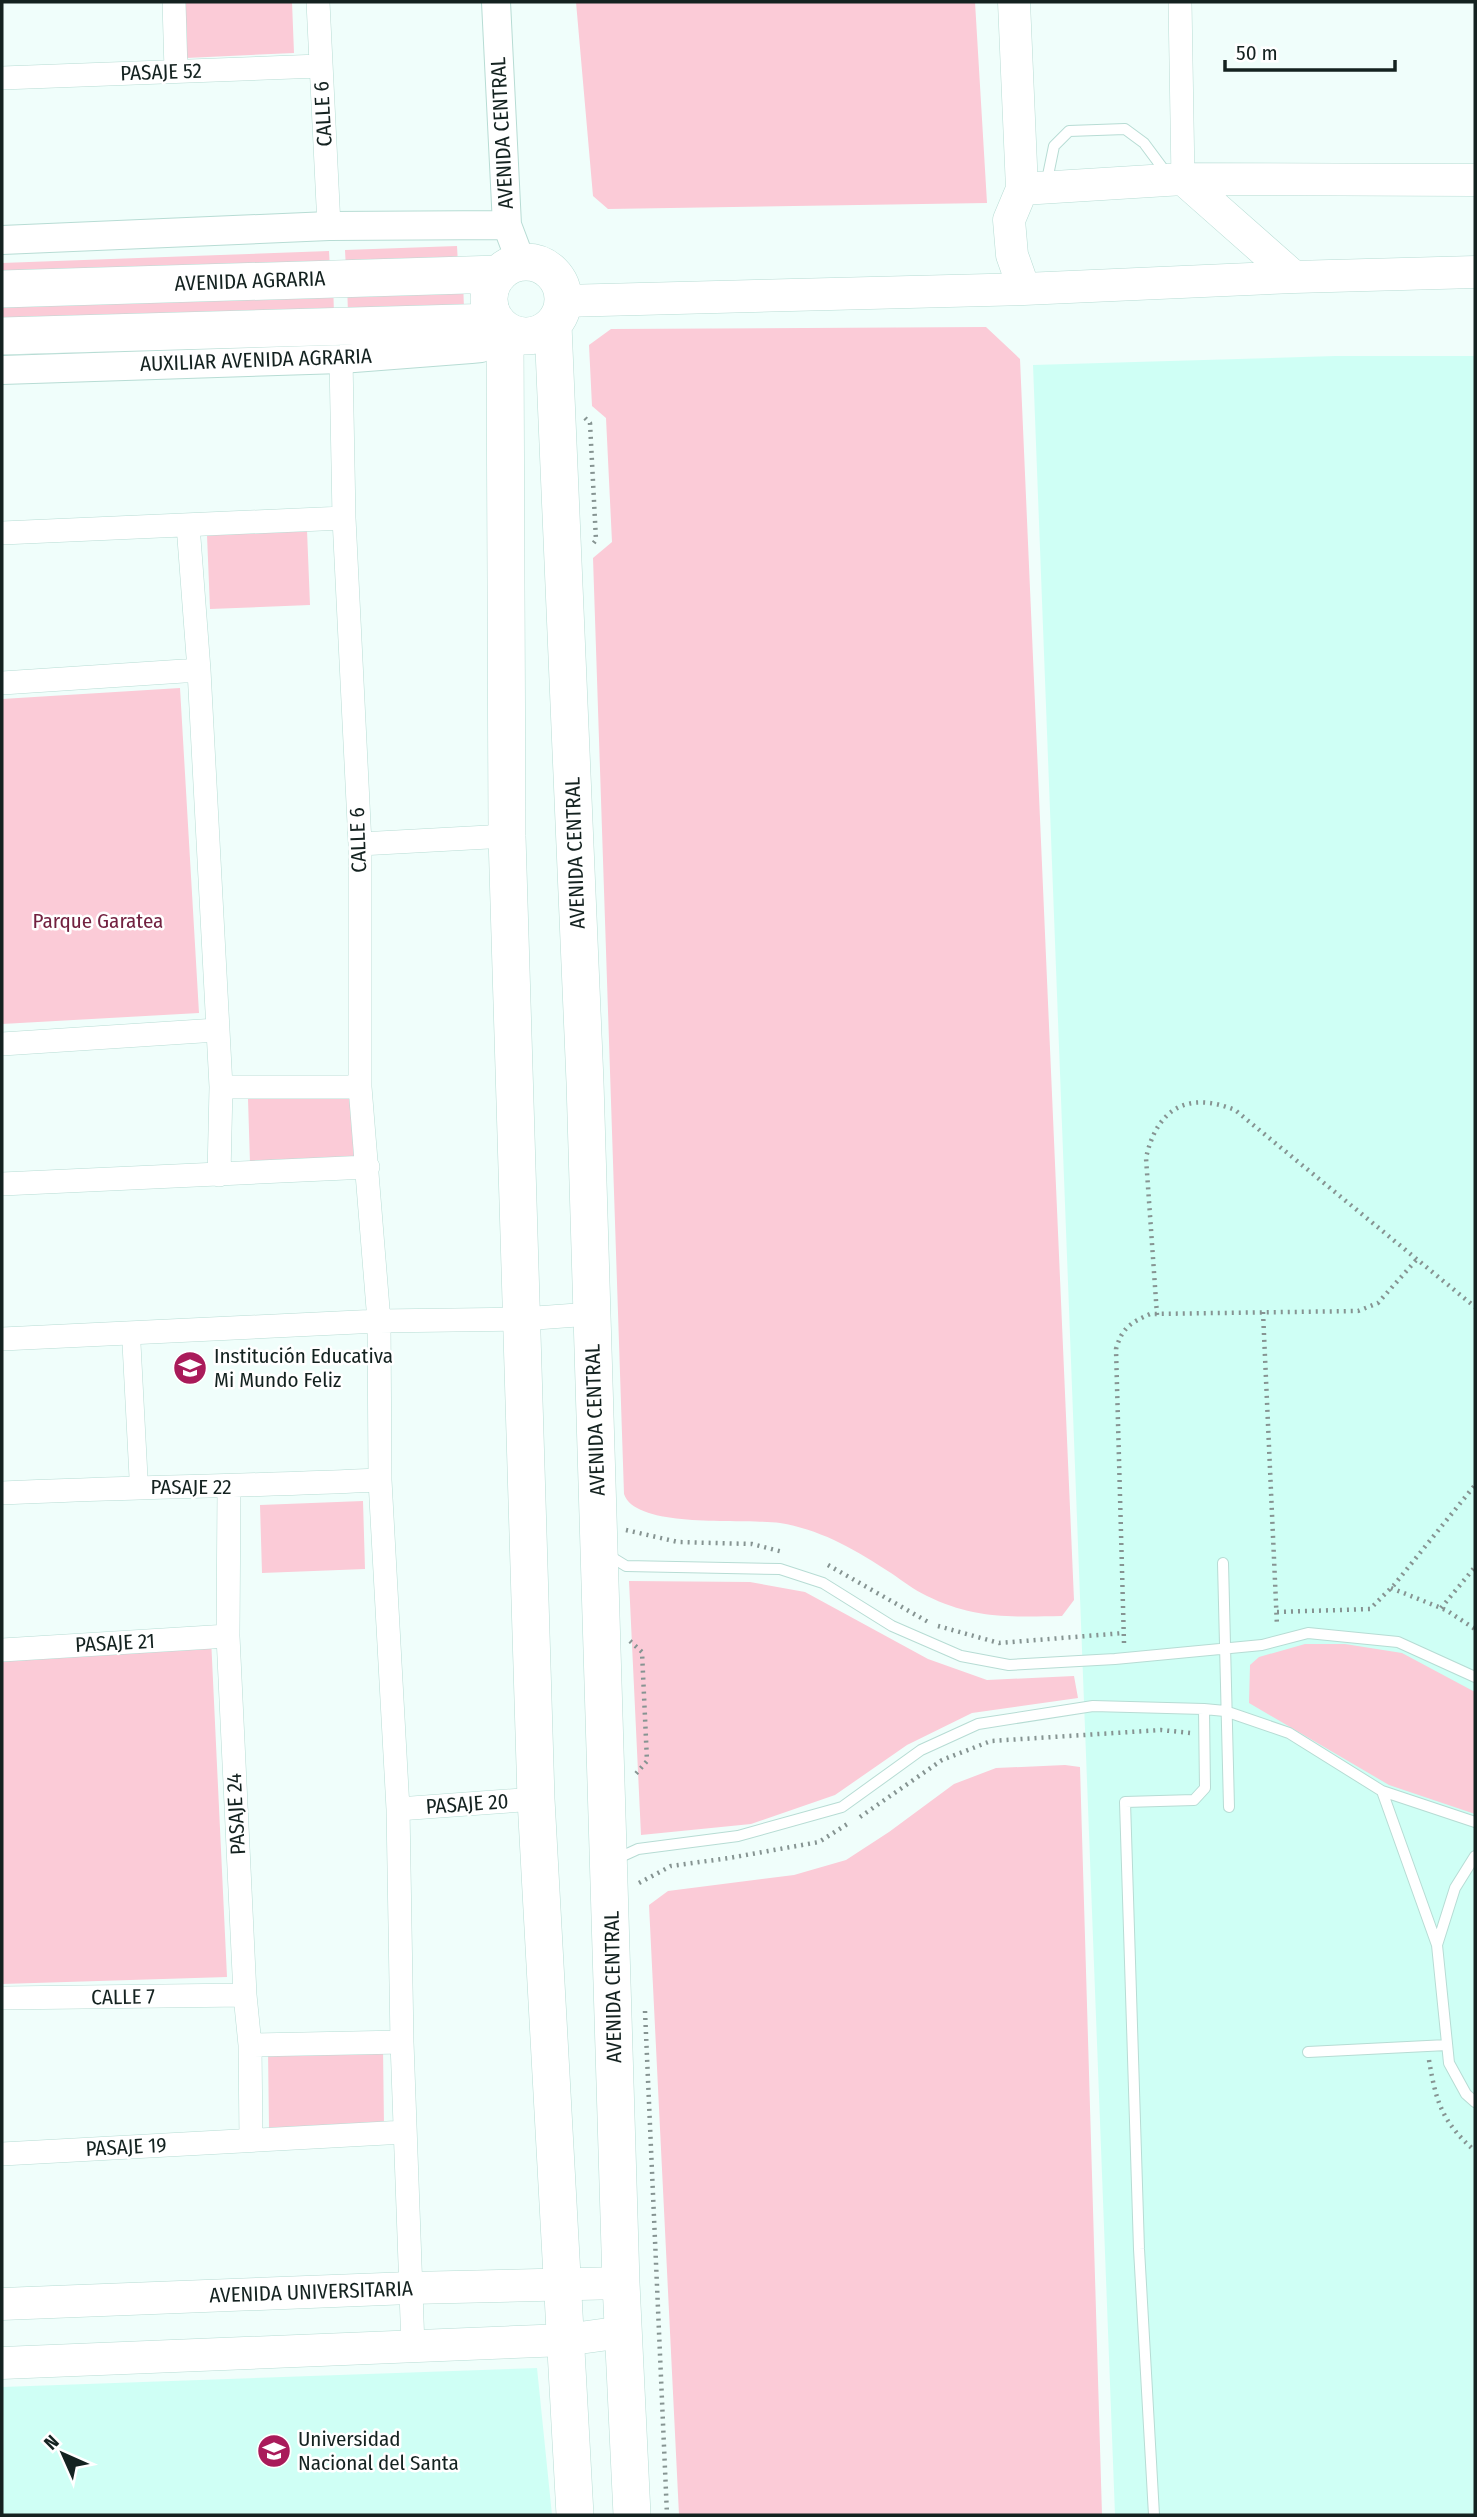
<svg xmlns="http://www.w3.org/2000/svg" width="1477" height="2517" font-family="'Fira Sans Condensed',sans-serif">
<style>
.built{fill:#cffff5}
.green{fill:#fbcbd7}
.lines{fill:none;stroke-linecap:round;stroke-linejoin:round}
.service-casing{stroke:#b7dcd4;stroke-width:12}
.pedestrian-casing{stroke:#b7dcd4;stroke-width:19}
.minor-casing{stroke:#b7dcd4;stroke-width:24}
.tertiary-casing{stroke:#b7dcd4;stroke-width:30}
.secondary-casing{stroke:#b7dcd4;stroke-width:33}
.primary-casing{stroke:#b7dcd4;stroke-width:38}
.path{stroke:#869492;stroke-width:4.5;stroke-dasharray:2 5;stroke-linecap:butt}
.service{stroke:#fff;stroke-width:10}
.pedestrian{stroke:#fff;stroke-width:18}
.minor{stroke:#fff;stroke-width:23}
.tertiary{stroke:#fff;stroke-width:28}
.secondary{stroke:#fff;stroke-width:32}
.primary{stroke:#fff;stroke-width:37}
.labels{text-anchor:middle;stroke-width:5;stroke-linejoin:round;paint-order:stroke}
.street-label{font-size:21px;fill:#142220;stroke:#fff}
.park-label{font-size:21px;fill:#722140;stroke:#fff}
.poi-label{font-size:21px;fill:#142220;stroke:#fff;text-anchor:start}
</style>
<rect width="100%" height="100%" fill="#f0fefb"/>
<path class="built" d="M1335,356H1475V2515H1115L1033,365Z
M537,2368L552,2515H2V2387Z"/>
<path class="green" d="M184,2H292L294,53L186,58Z
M576,2H975L987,203L608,209L593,196Z
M457,246L458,264L346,270L345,250Z
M329,251L330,270L2,281V263Z
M333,280L334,315L2,328V293Z
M463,280L464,309L348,314L347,282Z
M986,327L1020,359L1074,1600L1062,1616C1011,1617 974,1619 927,1596C914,1590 903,1581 891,1573C856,1550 822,1530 780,1523C748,1518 636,1530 624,1494L593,558L612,542L606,418L592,406L589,345L611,329Z
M307,530L310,605L210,609L207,535Z
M180,688L199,1013L2,1024V699Z
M355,1096L357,1160L250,1163L248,1099Z
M363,1501L365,1569L262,1573L260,1505Z
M629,1581L750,1582L805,1592L928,1659L987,1680L1074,1676L1078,1698L972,1713L907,1745L835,1795L751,1824L641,1835Z
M211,1638L227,1977L2,1984V1654Z
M1305,1644H1345L1402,1653L1475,1692V1814L1389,1785L1249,1703L1250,1665L1259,1657Z
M1065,1765L1080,1767L1102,2515H679L649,1905L668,1891L794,1875L846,1860L889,1832L954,1784L996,1768Z
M383,2048L384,2126L269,2128L268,2050Z"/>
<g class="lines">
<g class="service-casing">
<path id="service" d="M1046,185L1054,146L1069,131L1125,129L1144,143L1167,174
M608,1555L626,1566L780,1569L823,1583L892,1626L961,1656L1009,1665L1115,1659L1262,1645L1308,1633L1398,1642L1475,1677
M1223,1563L1229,1807
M1382,1791L1437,1945L1449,2063L1466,2094L1475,2102
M616,1859L638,1849L738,1836L842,1807L921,1750L978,1724L1093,1706L1204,1709L1225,1711L1289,1733L1382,1791L1475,1822
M1437,1945L1455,1888L1475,1856
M1308,2052L1447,2045
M1154,2515L1139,2249L1125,1802L1194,1800L1205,1788L1204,1709"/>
</g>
<g class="pedestrian-casing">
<path id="pedestrian" d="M131,1334L139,1487"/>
</g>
<g class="minor-casing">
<path id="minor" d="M174,2L176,71
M318,2L329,226
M1180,2L1183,179
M2,78L320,66
M341,359L344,518L360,844V1087L379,1321L380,1480L398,1809L402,2042L413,2347
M188,525L199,670L221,1087L219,1175
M2,533L344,518
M2,683L199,670
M360,844L507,836
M2,1044L217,1030
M221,1087H360
M2,1184L368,1167
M2,1339L379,1321L522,1319L591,1314
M229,1487L228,1636L245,1995L250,2045L251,2140
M2,1493C128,1487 254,1486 380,1480
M2,1650L228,1636
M398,1809L536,1799
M2,1998L245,1995
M250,2045L402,2042
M2,2154L405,2132"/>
</g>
<g class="tertiary-casing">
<path id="tertiary" d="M496,2L507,225L521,262
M2,240L329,226L507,225
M2,370L341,359L471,349L481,348L500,326"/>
</g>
<g class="secondary-casing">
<path id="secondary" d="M1014,2L1022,189L1009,220L1012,255L1024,289
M1183,179L1294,277
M1022,189L1183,179L1475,180
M563,301L1024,289L1294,277L1475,272
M2,2304L410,2288L621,2283
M2,2363L565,2340L623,2332"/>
</g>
<g class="primary-casing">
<path id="primary" d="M489 299a37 37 0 1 1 74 0a37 37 0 1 1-74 0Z
M2,289L499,274
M553,325L585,1082L621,2283L632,2515
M505,331L507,836L536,1799L575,2515
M2,336L496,322"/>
</g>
<path class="path" d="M585,418L590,423L596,540L592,545
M1263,1312L1277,1626
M1157,1315L1146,1158C1157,1108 1188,1091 1235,1110L1475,1307
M626,1530L678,1542L752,1544L783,1552
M828,1565L930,1623
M1391,1588L1446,1610L1475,1629
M1441,1608L1475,1567
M1277,1612L1370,1609L1394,1585L1475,1485
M938,1626L999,1643L1124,1633
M630,1641L642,1652L647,1761L634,1776
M1124,1643L1116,1349C1122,1328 1130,1323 1150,1314L1358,1311L1378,1303L1417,1259
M860,1817L942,1760L991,1741L1161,1730L1190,1733
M639,1883L671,1866L729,1858L819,1842L849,1823
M645,2011L667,2515
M1429,2060C1436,2102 1442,2122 1475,2151"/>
<use href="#service" class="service"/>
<use href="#pedestrian" class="pedestrian"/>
<use href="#minor" class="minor"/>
<use href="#tertiary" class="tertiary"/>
<use href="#secondary" class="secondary"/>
<use href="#primary" class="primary"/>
</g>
<defs>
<g id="school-disc" transform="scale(1.75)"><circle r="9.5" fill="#a91b5a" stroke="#fff"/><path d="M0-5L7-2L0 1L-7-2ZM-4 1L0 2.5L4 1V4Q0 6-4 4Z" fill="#fff"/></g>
<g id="university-disc" transform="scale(1.75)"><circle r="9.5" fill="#a91b5a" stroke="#fff"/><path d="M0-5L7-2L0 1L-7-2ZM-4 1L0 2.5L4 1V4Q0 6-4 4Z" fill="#fff"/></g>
</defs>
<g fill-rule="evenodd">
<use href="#school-disc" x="190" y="1368"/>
<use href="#university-disc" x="274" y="2451"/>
</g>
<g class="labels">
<g class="street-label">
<text transform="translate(161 72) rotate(-2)" y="7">PASAJE 52</text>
<text transform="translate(323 114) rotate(-93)" y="7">CALLE 6</text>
<text transform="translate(502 133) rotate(-93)" y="7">AVENIDA CENTRAL</text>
<text transform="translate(250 281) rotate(-2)" y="7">AVENIDA AGRARIA</text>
<text transform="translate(256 360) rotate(-2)" y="7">AUXILIAR AVENIDA AGRARIA</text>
<text transform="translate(358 840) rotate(-92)" y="7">CALLE 6</text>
<text transform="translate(575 853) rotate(-92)" y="7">AVENIDA CENTRAL</text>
<text transform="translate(595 1420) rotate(-92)" y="7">AVENIDA CENTRAL</text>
<text x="191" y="1494">PASAJE 22</text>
<text transform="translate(115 1643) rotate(-3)" y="7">PASAJE 21</text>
<text transform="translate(467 1804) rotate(-4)" y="7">PASAJE 20</text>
<text transform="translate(236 1814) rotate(-93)" y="7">PASAJE 24</text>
<text transform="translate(613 1987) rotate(-91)" y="7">AVENIDA CENTRAL</text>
<text transform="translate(123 1997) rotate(-1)" y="7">CALLE 7</text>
<text transform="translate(126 2147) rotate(-3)" y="7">PASAJE 19</text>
<text transform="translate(311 2292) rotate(-2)" y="7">AVENIDA UNIVERSITARIA</text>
</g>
<g class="park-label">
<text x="98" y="928">Parque Garatea</text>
</g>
<g class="poi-label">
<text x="214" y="1363">Institución Educativa<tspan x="214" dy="24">Mi Mundo Feliz</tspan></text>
<text x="298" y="2446">Universidad<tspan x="298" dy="24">Nacional del Santa</tspan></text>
</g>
</g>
<rect width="1477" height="2517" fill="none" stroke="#142220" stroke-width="7"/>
<g transform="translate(63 2454) rotate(315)" stroke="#ffffff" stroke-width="5" paint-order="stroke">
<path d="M0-5L12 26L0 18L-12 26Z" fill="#142220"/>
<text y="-10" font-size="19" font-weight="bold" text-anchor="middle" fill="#142220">N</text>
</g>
<path d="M1225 60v10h170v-10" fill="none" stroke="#142220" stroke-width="3.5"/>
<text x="1236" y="60" font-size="21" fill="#142220" stroke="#ffffff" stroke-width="5" paint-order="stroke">50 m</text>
</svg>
